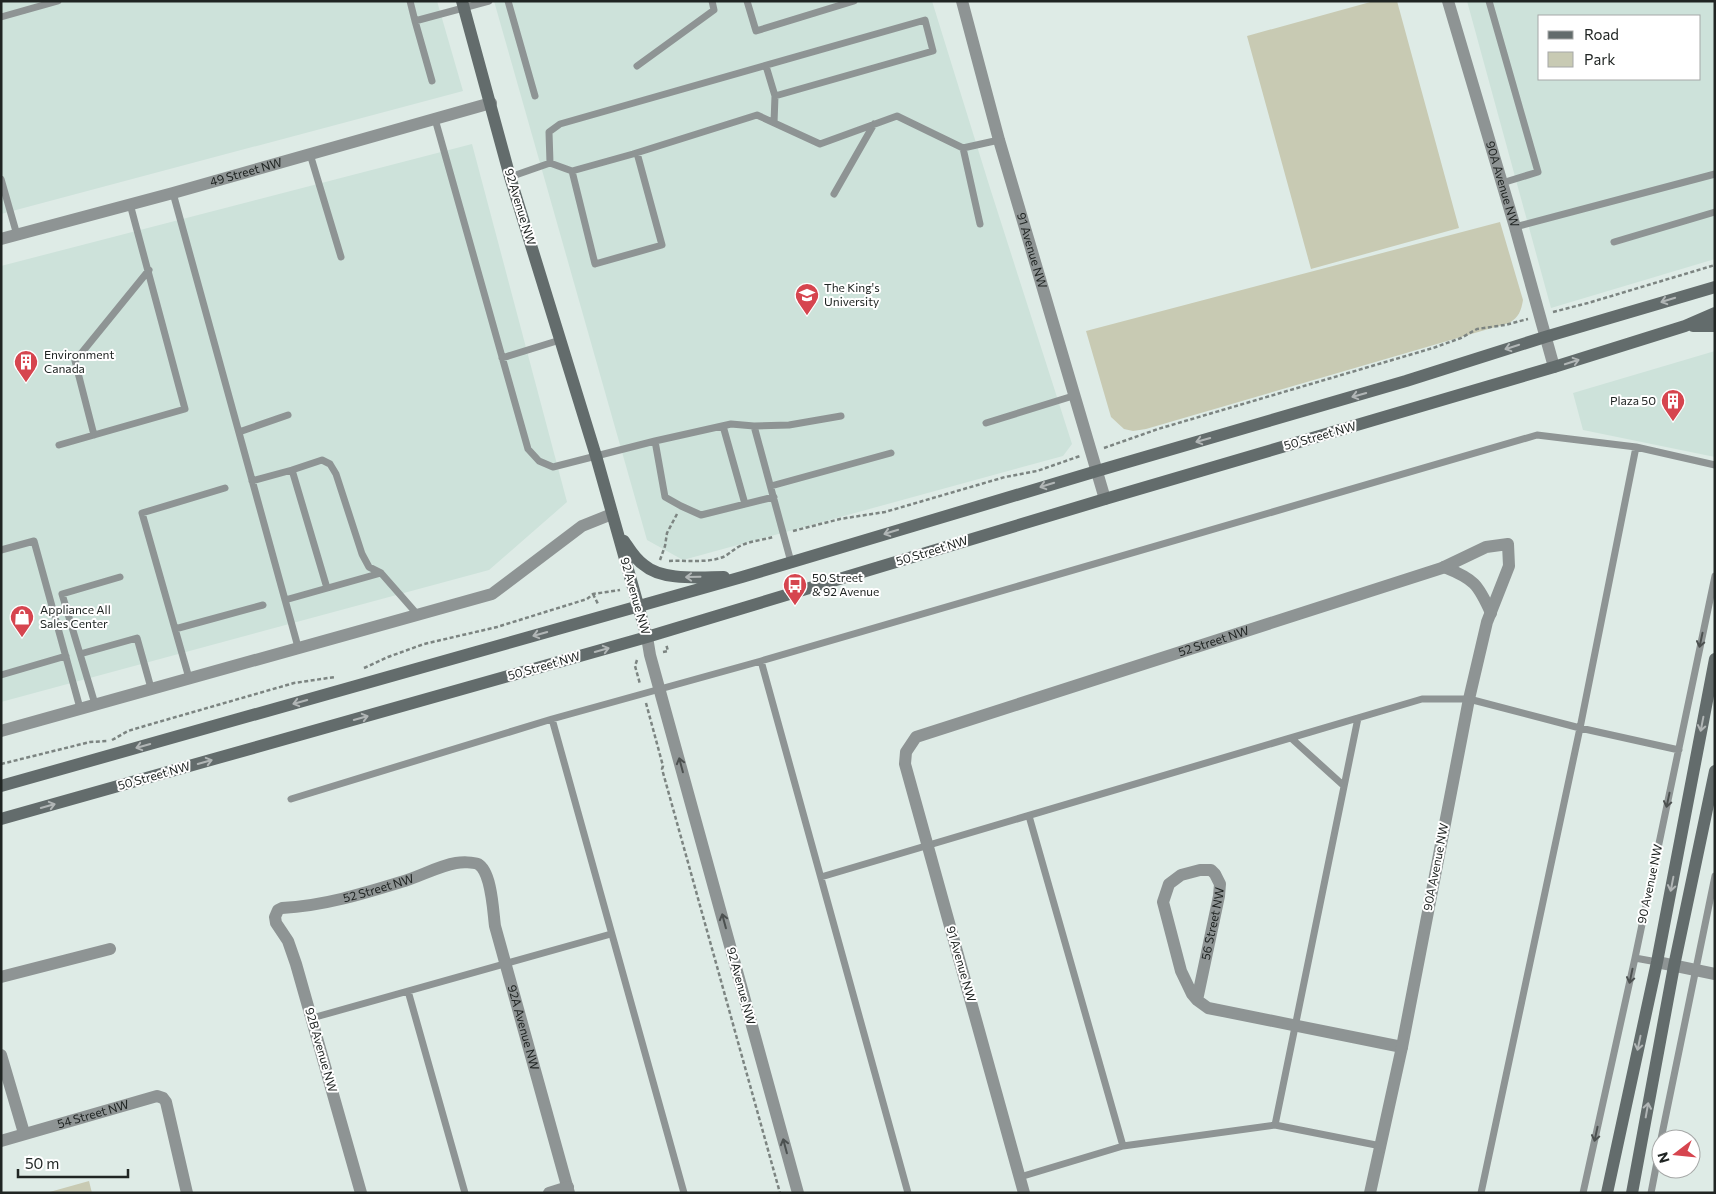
<svg xmlns="http://www.w3.org/2000/svg" width="1716" height="1194" font-family="Commissioner,sans-serif">
<style>
.built{fill:#cde2da;fill-rule:evenodd}
.green{fill:#c8cab3}
.lines{fill:none;stroke-linecap:round;stroke-linejoin:round}
.path{stroke:#7c8481;stroke-width:2.5;stroke-dasharray:4 2.5;stroke-linecap:butt}
.service{stroke:#8e9494;stroke-width:7}
.minor{stroke:#8e9494;stroke-width:12}
.tertiary{stroke:#8e9494;stroke-width:12}
.secondary{stroke:#636c6c;stroke-width:12}
.oneway{stroke:#b1b6b6}
.oneway2{stroke:#4c5150}
.labels{text-anchor:middle;stroke-width:4;stroke-linejoin:round;paint-order:stroke}
.street-label{font-size:12px;fill:#202523;stroke:#fff}
.poi-label{font-size:12px;fill:#202523;stroke:#fff;text-anchor:start}
</style>
<rect width="100%" height="100%" fill="#deebe6"/>
<path class="built" d="M1,1H437L463,91L1,214Z
M494,1H932L990,188L1072,444L1063,456L683,560L647,540Z
M1467,1H1715V259L1551,308ZM1540,16H1700V79H1540Z
M472,144L567,502L489,570L1,702V266Z
M1715,351V457L1583,430L1573,393Z"/>
<path class="green" d="M1374,1H1397L1459,228L1311,269L1247,36Z
M1500,222L1523,300C1521,311 1519,317 1509,323L1146,429L1133,431L1124,429L1111,417L1086,331Z
M89,1181L92,1193H46Z"/>
<g class="lines">
<path class="path" d="M1553,312L1588,303L1715,265
M1104,448L1158,429L1433,348L1461,338L1477,329L1505,325L1528,319
M793,531L840,519L885,512L1005,477L1037,471L1080,456
M660,560L665,546L667,533L677,514
M669,561C686,560 704,563 720,558C728,556 732,550 740,546C750,541 763,540 773,537
M593,594L598,604
M663,652L668,651L666,644
M637,660L635,666L640,684
M364,668L388,657L424,644L497,627L587,599L593,594L620,590
M646,703L663,766L662,769L780,1193
M112,740L128,731L148,725L294,683L335,677
M1,764L90,742L107,741"/>
<path class="service" d="M410,1L415,21
M508,1L535,96
M747,1L756,31L854,1
M1489,1L1538,172L1502,183
M1,17L58,1
M637,66L714,10L712,1
M766,66L775,96
M432,81L415,21L489,1
M435,119L528,449L539,461L553,467L655,441L731,424L754,426L789,425L841,416
M963,148L980,224
M310,154L341,257
M550,163L549,132L560,124L925,20L933,51L775,96L774,123
M572,171L595,264L662,245L637,153
M510,177L550,163L572,171L633,154L757,115L820,144L897,116L963,148L999,140
M1,179L17,235
M173,193L298,647
M834,194L874,124
M1515,227L1715,174
M1614,242L1715,212
M502,358L560,340
M986,423L1073,396
M723,426L745,504
M754,426L791,562
M239,432L288,415
M94,435L75,361L149,270
M655,441L665,497L681,506L701,515L774,497
M59,445L185,409L130,204
M292,470L322,460L330,464L336,474L362,554L369,567L381,573
M252,481L292,470L327,588
M771,486L891,453
M1,550L34,541L80,708
M285,600L381,573L417,614
M175,629L263,605
M80,654L137,638L151,688
M761,661L908,1193
M1,675L66,656
M189,678L142,513L225,488
M95,704L62,594L120,577
M552,719L684,1193
M1291,738L1344,786
M291,799L552,719L761,661L1537,435L1636,447L1715,465
M821,877L1422,699H1469L1580,728L1679,750
M1635,958L1657,962
M408,991L465,1193
M312,1018L611,934
M1275,1125L1381,1146
M1661,1139L1715,876
M1123,1146L1275,1125L1358,718
M1020,1177L1123,1146L1029,816
M1481,1193L1580,728L1636,447
M1583,1193L1635,958L1715,576
M1651,1193L1661,1141"/>
<g class="minor">
<path id="s1" d="M962,1L999,140L1105,499"/>
<path id="s2" d="M1448,1L1515,227L1554,367"/>
<path d="M1444,567C1474,579 1478,584 1491,613"/>
<path d="M1,731L492,594L582,526L612,514"/>
<path d="M1,977L110,949"/>
<path id="s3" d="M1197,1000L1219,896L1220,884L1215,874L1211,870H1200L1181,875L1169,884L1163,902L1181,971L1192,994L1197,1000L1208,1008L1402,1047"/>
<path d="M1,1055L24,1133"/>
<path id="s4" d="M1,1141L157,1096L163,1098L166,1102L187,1193"/>
<path id="s5" d="M361,1193L296,964L288,941L276,923L275,917L278,910L282,908C323,906 362,894 401,882C419,877 438,866 456,863C462,862 473,862 478,864C492,872 493,912 495,926L569,1193"/>
<path d="M549,1193L568,1187"/>
<path id="s6" d="M1024,1193L905,764L906,752L916,737L1442,568L1486,547L1508,544L1509,566L1487,622L1469,699L1402,1047L1370,1193"/>
</g>
<g class="tertiary">
<path id="s7" d="M1,239L173,193L491,103"/>
<path d="M647,637L650,655L798,1193"/>
<path d="M1657,962L1715,974"/>
</g>
<path class="secondary" d="M462,1L510,177L596,456L647,637
M1693,326H1715
M624,541C630,550 635,559 644,565C662,581 701,577 724,577
M1,786L742,577L1097,471L1406,381L1545,337L1715,287
M1,819L647,637L1105,499L1554,367L1685,326L1715,313
M1607,1193L1657,962L1715,659
M1632,1193L1674,966L1715,771"/>
</g>
<defs><path id="oneway-shaft" d="M-6 0H5M1.5-3L5.5 0L1.5 3" fill="none" stroke-width="1.6" stroke-linecap="round" stroke-linejoin="round" transform="scale(1.25)"/></defs>
<g class="oneway">
<use href="#oneway-shaft" transform="translate(1668 300) rotate(163)"/>
<use href="#oneway-shaft" transform="translate(1512 347) rotate(162)"/>
<use href="#oneway-shaft" transform="translate(1572 362) rotate(-18)"/>
<use href="#oneway-shaft" transform="translate(1359 395) rotate(164)"/>
<use href="#oneway-shaft" transform="translate(1203 440) rotate(164)"/>
<use href="#oneway-shaft" transform="translate(1047 485) rotate(163)"/>
<use href="#oneway-shaft" transform="translate(891 532) rotate(163)"/>
<use href="#oneway-shaft" transform="translate(693 577) rotate(179)"/>
<use href="#oneway-shaft" transform="translate(540 634) rotate(164)"/>
<use href="#oneway-shaft" transform="translate(602 650) rotate(-16)"/>
<use href="#oneway-shaft" transform="translate(300 702) rotate(164)"/>
<use href="#oneway-shaft" transform="translate(361 718) rotate(-16)"/>
<use href="#oneway-shaft" transform="translate(1702 724) rotate(101)"/>
<use href="#oneway-shaft" transform="translate(143 746) rotate(164)"/>
<use href="#oneway-shaft" transform="translate(205 762) rotate(-16)"/>
<use href="#oneway-shaft" transform="translate(48 806) rotate(-16)"/>
<use href="#oneway-shaft" transform="translate(1672 884) rotate(101)"/>
<use href="#oneway-shaft" transform="translate(1639 1043) rotate(102)"/>
<use href="#oneway-shaft" transform="translate(1647 1110) rotate(-80)"/>
</g>
<g class="oneway2">
<use href="#oneway-shaft" transform="translate(1701 640) rotate(102)"/>
<use href="#oneway-shaft" transform="translate(681 765) rotate(-105)"/>
<use href="#oneway-shaft" transform="translate(1668 800) rotate(102)"/>
<use href="#oneway-shaft" transform="translate(724 921) rotate(-105)"/>
<use href="#oneway-shaft" transform="translate(1631 976) rotate(102)"/>
<use href="#oneway-shaft" transform="translate(1596 1134) rotate(102)"/>
<use href="#oneway-shaft" transform="translate(785 1146) rotate(-105)"/>
</g>
<defs>
<g id="university-pin" transform="scale(1.25)"><path d="M0 17L-7.5 6A9.5 9.5 0 1 1 7.5 6Z" fill="#d6454f" stroke="#fff"/><path d="M0-5L7-2L0 1L-7-2ZM-4 1L0 2.5L4 1V4Q0 6-4 4Z" fill="#fff"/></g>
<g id="building-pin" transform="scale(1.25)"><path d="M0 17L-7.5 6A9.5 9.5 0 1 1 7.5 6Z" fill="#d6454f" stroke="#fff"/><path d="M-4-6H4V6H1V3H-1V6H-4ZM-2.5-4.3h1.7v1.8h-1.7ZM.8-4.3h1.7v1.8H.8ZM-2.5-1h1.7V.8h-1.7ZM.8-1h1.7V.8H.8Z" fill="#fff"/></g>
<g id="bus-pin" transform="scale(1.25)"><path d="M0 17L-7.5 6A9.5 9.5 0 1 1 7.5 6Z" fill="#d6454f" stroke="#fff"/><path d="M-5-6H5V4H4V6H2V4H-2V6H-4V4H-5ZM-3.5-4V0h7V-4ZM-3.5 1.2v1.5H-2V1.2ZM2 1.2v1.5H3.5V1.2Z" fill="#fff"/></g>
<g id="shop-pin" transform="scale(1.25)"><path d="M0 17L-7.5 6A9.5 9.5 0 1 1 7.5 6Z" fill="#d6454f" stroke="#fff"/><path d="M-5-2.5h2.3a2.7 3.5 0 0 1 5.4 0H5L5.5 6h-11ZM-1.5-2.5h3a1.5 2.3 0 0 0-3 0Z" fill="#fff"/></g>
</defs>
<g fill-rule="evenodd">
<use href="#university-pin" x="807" y="295"/>
<use href="#building-pin" x="26" y="362"/>
<use href="#building-pin" x="1673" y="401"/>
<use href="#bus-pin" x="795" y="585"/>
<use href="#shop-pin" x="22" y="617"/>
</g>
<g class="labels">
<g class="street-label">
<text dy="4" stroke="none"><textPath href="#s7" startOffset="254">49 Street NW</textPath></text>
<text dy="4" stroke="none"><textPath href="#s2" startOffset="191">90A Avenue NW</textPath></text>
<text transform="translate(520 207) rotate(73)" y="4">92 Avenue NW</text>
<text dy="4" stroke="none"><textPath href="#s1" startOffset="259">91 Avenue NW</textPath></text>
<text transform="translate(1320 436) rotate(-16)" y="4">50 Street NW</text>
<text transform="translate(932 551) rotate(-17)" y="4">50 Street NW</text>
<text transform="translate(635 596) rotate(74)" y="4">92 Avenue NW</text>
<text dy="4" stroke="none"><textPath href="#s6" startOffset="788">52 Street NW</textPath></text>
<text transform="translate(544 666) rotate(-16)" y="4">50 Street NW</text>
<text transform="translate(154 776) rotate(-16)" y="4">50 Street NW</text>
<text transform="translate(1436 867) rotate(-79)" y="4">90A Avenue NW</text>
<text transform="translate(1650 884) rotate(-78)" y="4">90 Avenue NW</text>
<text dy="4" stroke="none"><textPath href="#s5" startOffset="401">52 Street NW</textPath></text>
<text dy="4" stroke="none"><textPath href="#s3" startOffset="78">56 Street NW</textPath></text>
<text transform="translate(961 964) rotate(74)" y="4">91 Avenue NW</text>
<text transform="translate(741 986) rotate(75)" y="4">92 Avenue NW</text>
<text dy="4" stroke="none"><textPath href="#s5" startOffset="676">92A Avenue NW</textPath></text>
<text transform="translate(321 1050) rotate(74)" y="4">92B Avenue NW</text>
<text dy="4" stroke="none"><textPath href="#s4" startOffset="96">54 Street NW</textPath></text>
</g>
<g class="poi-label">
<text x="824" y="292">The King's<tspan x="824" dy="14">University</tspan></text>
<text x="44" y="359">Environment<tspan x="44" dy="14">Canada</tspan></text>
<text x="1656" y="405" text-anchor="end">Plaza 50</text>
<text x="812" y="582">50 Street<tspan x="812" dy="14">&amp; 92 Avenue</tspan></text>
<text x="40" y="614">Appliance All<tspan x="40" dy="14">Sales Center</tspan></text>
</g>
</g>
<rect width="1716" height="1194" fill="none" stroke="#202523" stroke-width="5"/>
<rect x="1538" y="15" width="162" height="65" fill="#ffffff" stroke="#a6a8a7"/>
<rect x="1548" y="31" width="25" height="8" fill="#636c6c" stroke="#a6a8a7"/>
<text x="1584" y="40" font-size="15" fill="#202523">Road</text>
<rect x="1548" y="52" width="25" height="15" fill="#c8cab3" stroke="#a6a8a7"/>
<text x="1584" y="65" font-size="15" fill="#202523">Park</text>
<g transform="translate(1676 1154) rotate(254)"><circle r="24" fill="#ffffff" stroke="#a6a8a7"/>
<path d="M0-4L9 19L0 12L-9 19Z" fill="#d6454f"/>
<text y="-8" font-size="14" font-weight="bold" text-anchor="middle" fill="#202523">N</text>
</g>
<path d="M18 1169v8h110v-8" fill="none" stroke="#202523" stroke-width="2.5"/>
<text x="25" y="1169" font-size="15" fill="#202523" stroke="#ffffff" stroke-width="4" paint-order="stroke">50 m</text>
</svg>
